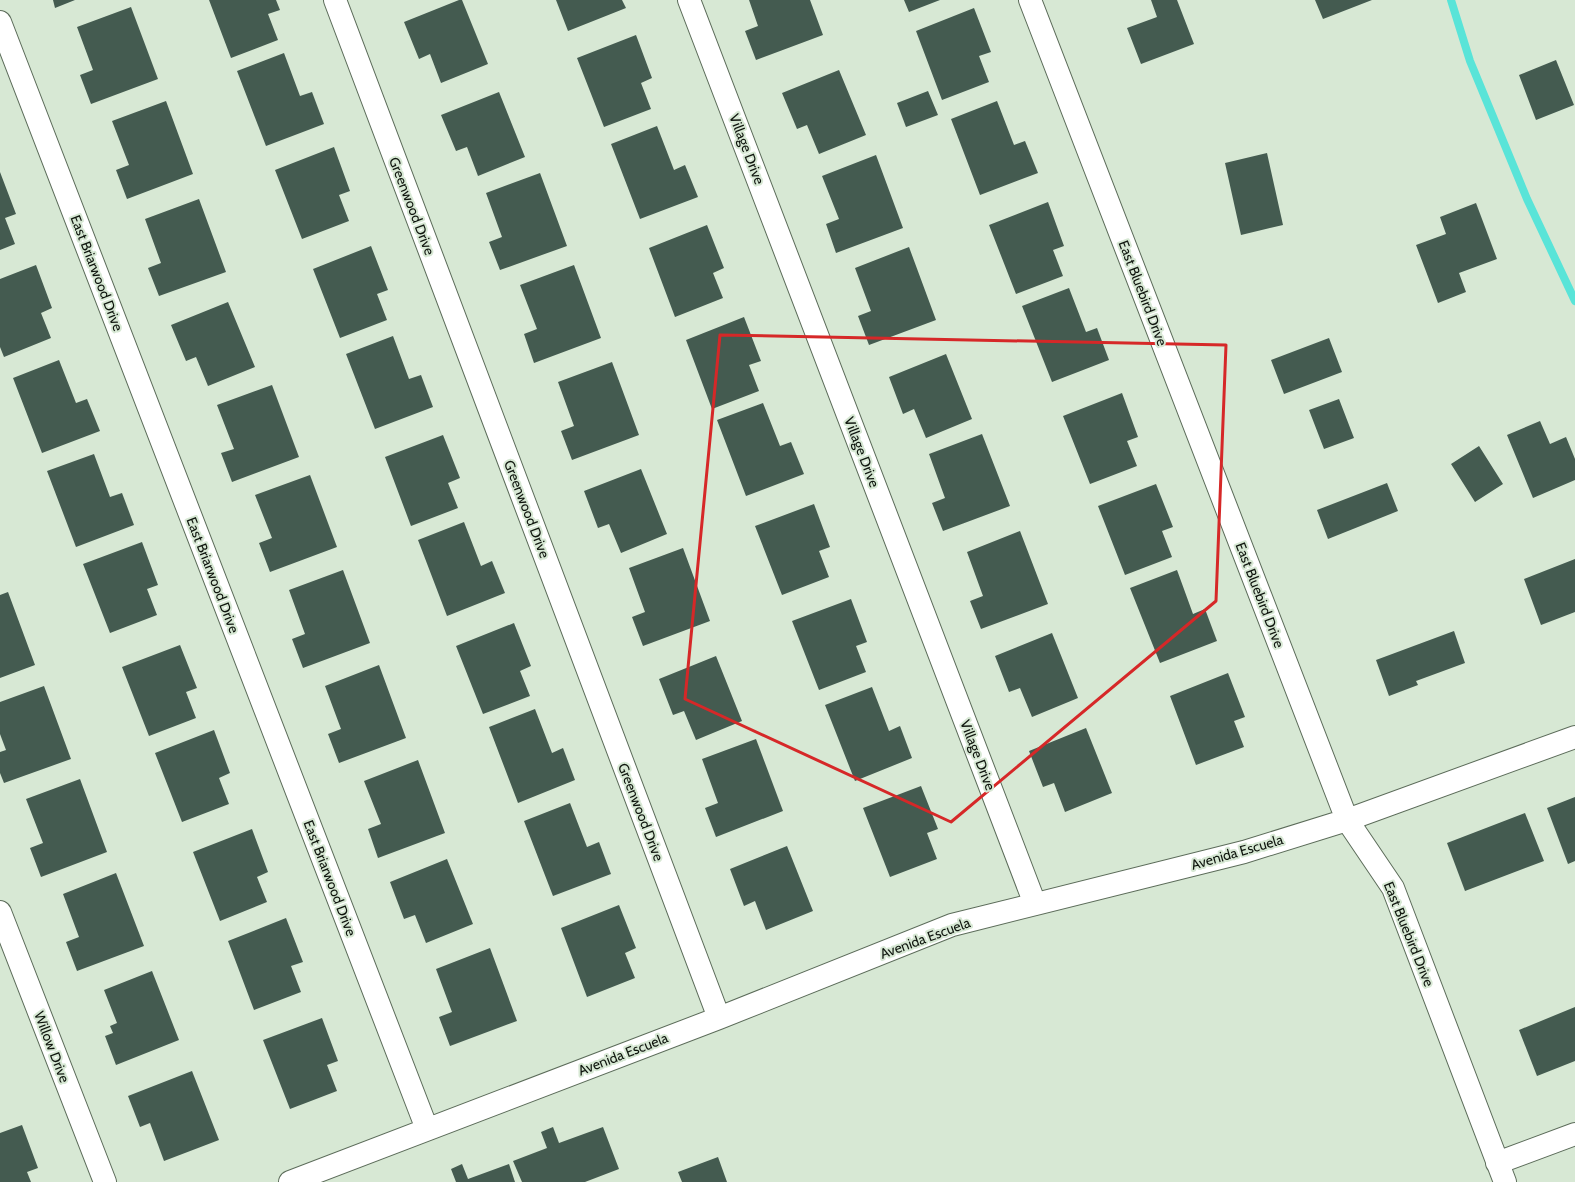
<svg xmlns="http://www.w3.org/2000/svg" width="1575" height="1182" font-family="Cabin,sans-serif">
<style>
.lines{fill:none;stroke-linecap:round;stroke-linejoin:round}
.stream{stroke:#59e4d8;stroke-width:8}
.building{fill:#445b50}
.minor-casing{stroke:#5c6c5a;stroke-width:24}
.minor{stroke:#fff;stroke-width:22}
.marked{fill:none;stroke:#d62828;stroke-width:3;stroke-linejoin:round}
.labels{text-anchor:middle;stroke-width:4;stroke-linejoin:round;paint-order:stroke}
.street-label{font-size:14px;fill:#0f150e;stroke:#d7e8d4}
</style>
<rect width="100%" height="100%" fill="#d7e8d4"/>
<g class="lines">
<path class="stream" d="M1451,0L1470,61L1527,199L1575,301"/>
</g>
<path class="building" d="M53,0H75L55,8Z
M209,0H276L280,10L268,14L278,40L231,58Z
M459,0H462L488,64L441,83L430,54L419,59L404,22Z
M556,0H622L626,8L568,31Z
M749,0H810L823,35L756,60L745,31L758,26Z
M904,0H940L909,12Z
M1151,0H1177L1194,44L1141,64L1127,28L1157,17Z
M1315,0H1372L1323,19Z
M131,7L158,79L91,104L80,75L93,70L77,27Z
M974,8L991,52L979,56L989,82L942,100L916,31Z
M636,35L652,78L641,83L651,109L604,127L577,58Z
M284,53L300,96L312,92L324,124L266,146L237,71Z
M1556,60L1574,105L1536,120L1519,75Z
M839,70L866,135L819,154L807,125L797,129L782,93Z
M928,91L938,115L906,127L897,103Z
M499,92L525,157L478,176L467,147L456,151L441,115Z
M166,101L193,174L127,199L116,170L129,165L112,121Z
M997,101L1014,145L1025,141L1038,173L980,195L951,119Z
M657,126L674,170L685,165L698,197L640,219L611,144Z
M334,147L350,191L339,195L349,221L302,239L275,170Z
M1267,153L1283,225L1241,235L1225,163Z
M876,155L903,228L836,253L826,224L839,219L822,176Z
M0,172L16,214L5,218L15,244L0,250Z
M540,173L567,246L500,270L489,242L502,237L486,193Z
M199,199L226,272L159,296L148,268L161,263L145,219Z
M1048,202L1064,246L1053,250L1063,276L1016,294L989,225Z
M1476,203L1497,259L1459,273L1466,292L1438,303L1416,245L1446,234L1440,217Z
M707,225L724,268L713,273L723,298L675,317L649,248Z
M371,246L388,290L377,294L387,320L340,338L313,269Z
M909,247L936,320L869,345L858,316L871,311L855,268Z
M36,265L52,308L41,313L51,338L4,357L0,347V279Z
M574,265L601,338L534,363L524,334L537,329L520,285Z
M1069,288L1086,332L1097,328L1109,360L1052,382L1022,306Z
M228,302L255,367L208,386L196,357L186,361L171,325Z
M744,317L761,361L749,365L759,391L712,409L686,340Z
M393,336L409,379L421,375L433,407L375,429L346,354Z
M1329,338L1342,372L1284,394L1271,360Z
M946,354L972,419L926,438L914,409L903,414L889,377Z
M59,360L76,403L87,399L100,431L42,453L13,378Z
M612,362L639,435L572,460L561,431L574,426L558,382Z
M272,385L299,457L232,482L221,453L234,449L217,405Z
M1122,393L1138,437L1127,441L1137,466L1090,484L1063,416Z
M1339,399L1354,438L1324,449L1309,410Z
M763,403L780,446L791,442L804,474L746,496L717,420Z
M1540,421L1550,444L1566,437L1575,459V480L1533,498L1507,435Z
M982,434L1010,506L943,531L932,503L945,498L929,454Z
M443,435L460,478L448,483L458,508L411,526L385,457Z
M1479,446L1503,484L1475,502L1451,464Z
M94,454L110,497L122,493L134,525L76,547L47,471Z
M641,469L667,534L621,553L609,524L598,528L584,491Z
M310,475L337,547L270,572L259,543L272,538L255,495Z
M1387,483L1398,511L1328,539L1317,510Z
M1156,484L1173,527L1162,531L1172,557L1125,575L1098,506Z
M814,504L830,547L819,551L829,577L782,595L755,526Z
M464,522L481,566L492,561L505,593L447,616L418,540Z
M1020,531L1048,604L981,629L970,601L983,596L967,552Z
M142,542L158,585L147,589L157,615L110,633L83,564Z
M683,548L710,621L643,646L632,617L645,612L629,568Z
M1575,559V612L1541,625L1524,579Z
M343,570L370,643L303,668L292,639L305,634L289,590Z
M1177,570L1193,614L1205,609L1217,641L1160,663L1130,588Z
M8,592L35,665L0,678V595Z
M851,599L867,642L856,646L866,672L819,690L792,621Z
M514,623L531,666L520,671L530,696L483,714L456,646Z
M1454,631L1465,663L1416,681L1418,685L1389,696L1376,660Z
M1052,633L1078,698L1032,717L1020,688L1009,692L995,656Z
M180,645L197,688L186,692L196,718L149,736L122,667Z
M716,656L742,721L696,740L684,711L673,715L659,679Z
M379,665L406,738L339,763L328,734L341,729L325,686Z
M1228,673L1245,717L1234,721L1244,747L1196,765L1170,696Z
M44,686L71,759L4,783L0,773V752L6,750L0,734V702Z
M872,687L889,731L900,726L912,758L855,781L825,705Z
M535,709L552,753L563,748L575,780L518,803L489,727Z
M1086,728L1112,793L1065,812L1054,783L1043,787L1029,751Z
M214,730L230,773L219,778L229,804L182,822L155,753Z
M756,739L783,811L716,837L705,808L718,803L702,759Z
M418,760L445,833L378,858L368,829L381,824L364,781Z
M80,779L107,852L41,877L30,848L43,843L26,799Z
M921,786L938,829L927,833L937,859L890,877L863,808Z
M1575,797V861L1568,864L1547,808Z
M570,803L587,847L599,842L611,874L553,896L524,821Z
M1525,813L1544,861L1465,891L1447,843Z
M252,829L268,872L257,877L267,902L220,921L193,852Z
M787,846L813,911L766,930L755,901L744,906L730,869Z
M447,859L473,924L426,943L415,915L404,919L390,882Z
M116,873L144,946L77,971L66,942L79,937L63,894Z
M619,905L636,948L625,953L635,978L587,997L561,928Z
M286,918L303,962L291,966L301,992L254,1010L228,941Z
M490,948L517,1021L450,1046L439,1017L452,1012L436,969Z
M152,971L179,1040L116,1065L105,1036L113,1033L110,1026L117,1023L104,990Z
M1575,1007V1061L1537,1076L1519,1030Z
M322,1018L338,1061L327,1065L337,1091L290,1109L263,1040Z
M192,1071L219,1140L164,1161L150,1123L140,1127L128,1096Z
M22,1125L38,1168L27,1172L31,1182H0V1133Z
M553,1127L559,1143L603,1127L619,1169L585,1182H522L513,1161L547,1148L541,1132Z
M718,1157L727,1182H682L678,1172Z
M462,1164L468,1179L509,1164L515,1182H456L451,1169Z"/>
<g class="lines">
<g class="minor-casing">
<path id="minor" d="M335,0L719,1018
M689,0L1035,904
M1030,0L1347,820L1393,888L1505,1182
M0,22L427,1129
M0,912L105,1182
M1497,1163L1575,1134
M290,1182L719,1018L952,925L1244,852L1347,820L1575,737"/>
</g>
<use href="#minor" class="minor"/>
</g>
<path class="marked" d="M720,335L1226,345L1216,601L951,822L685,699Z"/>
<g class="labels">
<g class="street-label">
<text transform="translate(747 149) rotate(69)" y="5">Village Drive</text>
<text transform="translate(412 206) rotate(69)" y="5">Greenwood Drive</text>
<text transform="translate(97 273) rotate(69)" y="5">East Briarwood Drive</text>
<text transform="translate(1143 293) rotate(69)" y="5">East Bluebird Drive</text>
<text transform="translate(862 452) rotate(69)" y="5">Village Drive</text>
<text transform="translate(527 509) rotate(69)" y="5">Greenwood Drive</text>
<text transform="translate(213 575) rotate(69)" y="5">East Briarwood Drive</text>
<text transform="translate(1260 595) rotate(69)" y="5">East Bluebird Drive</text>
<text transform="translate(978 755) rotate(69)" y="5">Village Drive</text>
<text transform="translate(641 812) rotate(69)" y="5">Greenwood Drive</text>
<text transform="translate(1237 852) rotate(-16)" y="5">Avenida Escuela</text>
<text transform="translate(330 878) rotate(69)" y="5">East Briarwood Drive</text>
<text transform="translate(1409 934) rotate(68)" y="5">East Bluebird Drive</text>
<text transform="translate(925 938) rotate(-20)" y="5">Avenida Escuela</text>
<text transform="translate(52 1047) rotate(69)" y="5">Willow Drive</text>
<text transform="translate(623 1054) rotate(-21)" y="5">Avenida Escuela</text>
</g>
</g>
</svg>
